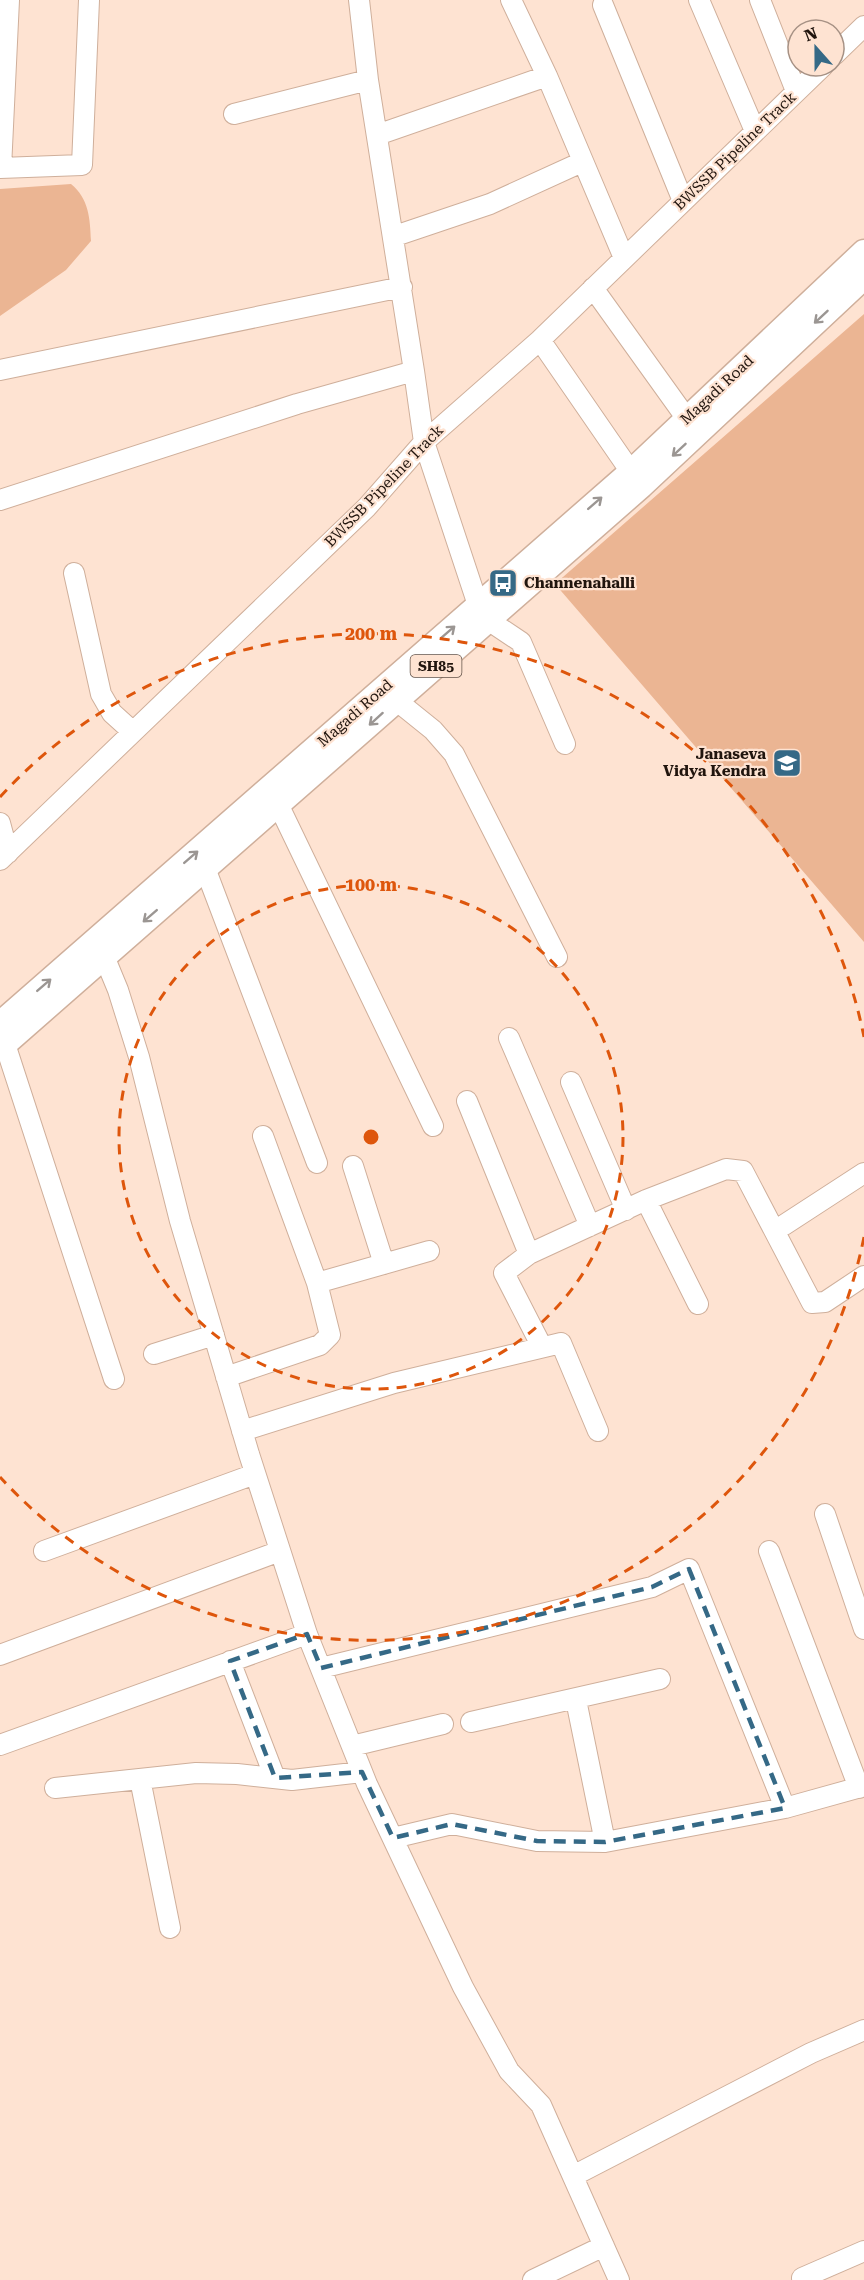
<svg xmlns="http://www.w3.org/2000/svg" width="864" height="2280" font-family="'Roboto Serif',serif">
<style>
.green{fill:#ebb593}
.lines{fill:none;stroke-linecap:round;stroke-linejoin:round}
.minor-casing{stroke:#cfaf9b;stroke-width:22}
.major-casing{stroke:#cfaf9b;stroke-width:27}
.minor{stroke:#fff;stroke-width:20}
.major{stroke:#fff;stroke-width:24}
.oneway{stroke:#9b9693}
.marked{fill:none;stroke:#356986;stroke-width:4.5;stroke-dasharray:12 8;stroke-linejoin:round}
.ring{fill:none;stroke:#de560c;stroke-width:3;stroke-dasharray:10 8}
.labels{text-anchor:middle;stroke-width:4.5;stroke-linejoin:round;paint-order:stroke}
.shield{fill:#fee3d2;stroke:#635349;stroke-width:1.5}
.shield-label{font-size:14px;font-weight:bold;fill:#21150e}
.street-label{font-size:15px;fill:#21150e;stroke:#fee3d2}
.poi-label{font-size:15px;font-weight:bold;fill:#21150e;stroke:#fee3d2;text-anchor:start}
.centre{fill:#de560c;stroke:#fee3d2;stroke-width:3}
.ring-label{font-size:18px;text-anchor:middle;font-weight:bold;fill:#de560c;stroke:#fee3d2;stroke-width:4.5;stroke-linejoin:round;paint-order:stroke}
</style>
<rect width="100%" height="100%" fill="#fee3d2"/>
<path class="green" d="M71,184C89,199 90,218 91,241L66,270L0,316V189Z
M864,314V942L555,584Z"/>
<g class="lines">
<g class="minor-casing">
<path id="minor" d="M511,0L547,76L624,258
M699,0L755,131
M760,0L796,91
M603,5L683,201
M834,55L864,26
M234,114L368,80
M377,135L547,76
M0,168L82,165L89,0
M1,168L9,0
M395,236L490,204L582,162
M593,288L687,419
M540,340L631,472
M0,370L402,287
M414,371L424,442L478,605L488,620L521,642L565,744
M0,500L297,404L414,371L368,80L359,0
M74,573L101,694L112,713L133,732
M397,701L433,730L454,754L557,957
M279,806L433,1126
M0,823L8,853
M0,860L367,507L424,442L540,340L823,66
M205,868L317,1163
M99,944L118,990L139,1057L180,1221L249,1454L307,1634L367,1784L463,1987L509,2071L541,2105L619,2280
M509,1038L590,1226
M5,1044L114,1379
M571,1082L626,1210
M467,1101L529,1254
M263,1136L317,1283
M353,1166L384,1264
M646,1200L698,1304
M784,1225L864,1173
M542,1347L504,1273L529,1254L646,1200L726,1169L743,1171L812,1303L825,1302L864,1276
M154,1354L214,1335
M226,1377L320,1345L330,1335L317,1283L429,1251
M242,1431L394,1383L561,1343L598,1431
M825,1514L864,1629
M44,1551L255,1474
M769,1551L859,1788
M0,1655L280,1551
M230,1661L275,1778
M321,1668L652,1587L689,1569L785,1808
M576,1700L605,1842
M471,1722L660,1679
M0,1745L307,1634
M352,1746L443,1724
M140,1779L170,1928
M55,1788L196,1773L237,1774L292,1780L362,1772
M393,1838L452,1824L537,1841L605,1842L785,1808L864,1786
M573,2176L811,2053L864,2030
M802,2278L864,2251
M533,2280L604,2246"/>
</g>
<g class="major-casing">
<path id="major" d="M0,1024L631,472L864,252
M0,1048L641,486L864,277"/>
</g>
<use href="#minor" class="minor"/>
<use href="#major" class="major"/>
</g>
<defs><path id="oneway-shaft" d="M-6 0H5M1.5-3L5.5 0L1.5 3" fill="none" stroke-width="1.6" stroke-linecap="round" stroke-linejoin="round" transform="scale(1.5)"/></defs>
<g class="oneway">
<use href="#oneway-shaft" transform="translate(821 317) rotate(137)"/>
<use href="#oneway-shaft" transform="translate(679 450) rotate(137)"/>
<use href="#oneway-shaft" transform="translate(595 503) rotate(-41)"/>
<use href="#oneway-shaft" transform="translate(448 632) rotate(-41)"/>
<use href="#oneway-shaft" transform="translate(376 719) rotate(138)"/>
<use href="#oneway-shaft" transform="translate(191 857) rotate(-41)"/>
<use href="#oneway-shaft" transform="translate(150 916) rotate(139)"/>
<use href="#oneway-shaft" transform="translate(44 985) rotate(-41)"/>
</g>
<path class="marked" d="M689,1569L785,1808L605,1842L537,1841L452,1824L393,1838L362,1772L275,1778L230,1661L307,1634L321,1668L652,1587Z"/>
<g class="ring">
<circle cx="371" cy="1137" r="252"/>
<path d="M864 1237A503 503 0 0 1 0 1477M0 797A503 503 0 0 1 864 1037"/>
</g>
<defs>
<g id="bus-square" transform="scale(1.5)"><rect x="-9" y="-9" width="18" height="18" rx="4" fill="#356986" stroke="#fee3d2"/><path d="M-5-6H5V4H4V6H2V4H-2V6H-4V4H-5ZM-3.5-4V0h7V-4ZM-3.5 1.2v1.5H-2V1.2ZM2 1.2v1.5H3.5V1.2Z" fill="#fff"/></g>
<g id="school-square" transform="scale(1.5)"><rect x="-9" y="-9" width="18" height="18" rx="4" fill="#356986" stroke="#fee3d2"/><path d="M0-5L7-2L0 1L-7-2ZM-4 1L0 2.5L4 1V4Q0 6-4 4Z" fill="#fff"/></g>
</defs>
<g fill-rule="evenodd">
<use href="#bus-square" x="503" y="583"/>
<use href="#school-square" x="787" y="763"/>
</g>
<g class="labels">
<rect class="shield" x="410.5" y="655" width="51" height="22" rx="4.5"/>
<g class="shield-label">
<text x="436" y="671">SH85</text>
</g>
<g class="street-label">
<text transform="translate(735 151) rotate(-44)" y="5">BWSSB Pipeline Track</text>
<text transform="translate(717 390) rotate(-43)" y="5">Magadi Road</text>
<text transform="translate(384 486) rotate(-46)" y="5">BWSSB Pipeline Track</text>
<text transform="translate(355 713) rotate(-41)" y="5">Magadi Road</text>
</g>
<g class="poi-label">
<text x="524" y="588">Channenahalli</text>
<text x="766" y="759" text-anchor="end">Janaseva<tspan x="766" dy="17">Vidya Kendra</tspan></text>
</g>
</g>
<circle cx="371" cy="1137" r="9" class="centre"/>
<g class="ring-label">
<text x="371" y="640">200 m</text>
<text x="371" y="891">100 m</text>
</g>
<g transform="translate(816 48) rotate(339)"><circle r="28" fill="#fee3d2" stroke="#a69184" stroke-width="1.5"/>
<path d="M0-4.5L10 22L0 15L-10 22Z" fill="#356986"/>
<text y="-9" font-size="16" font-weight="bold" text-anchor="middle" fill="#21150e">N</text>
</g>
</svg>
